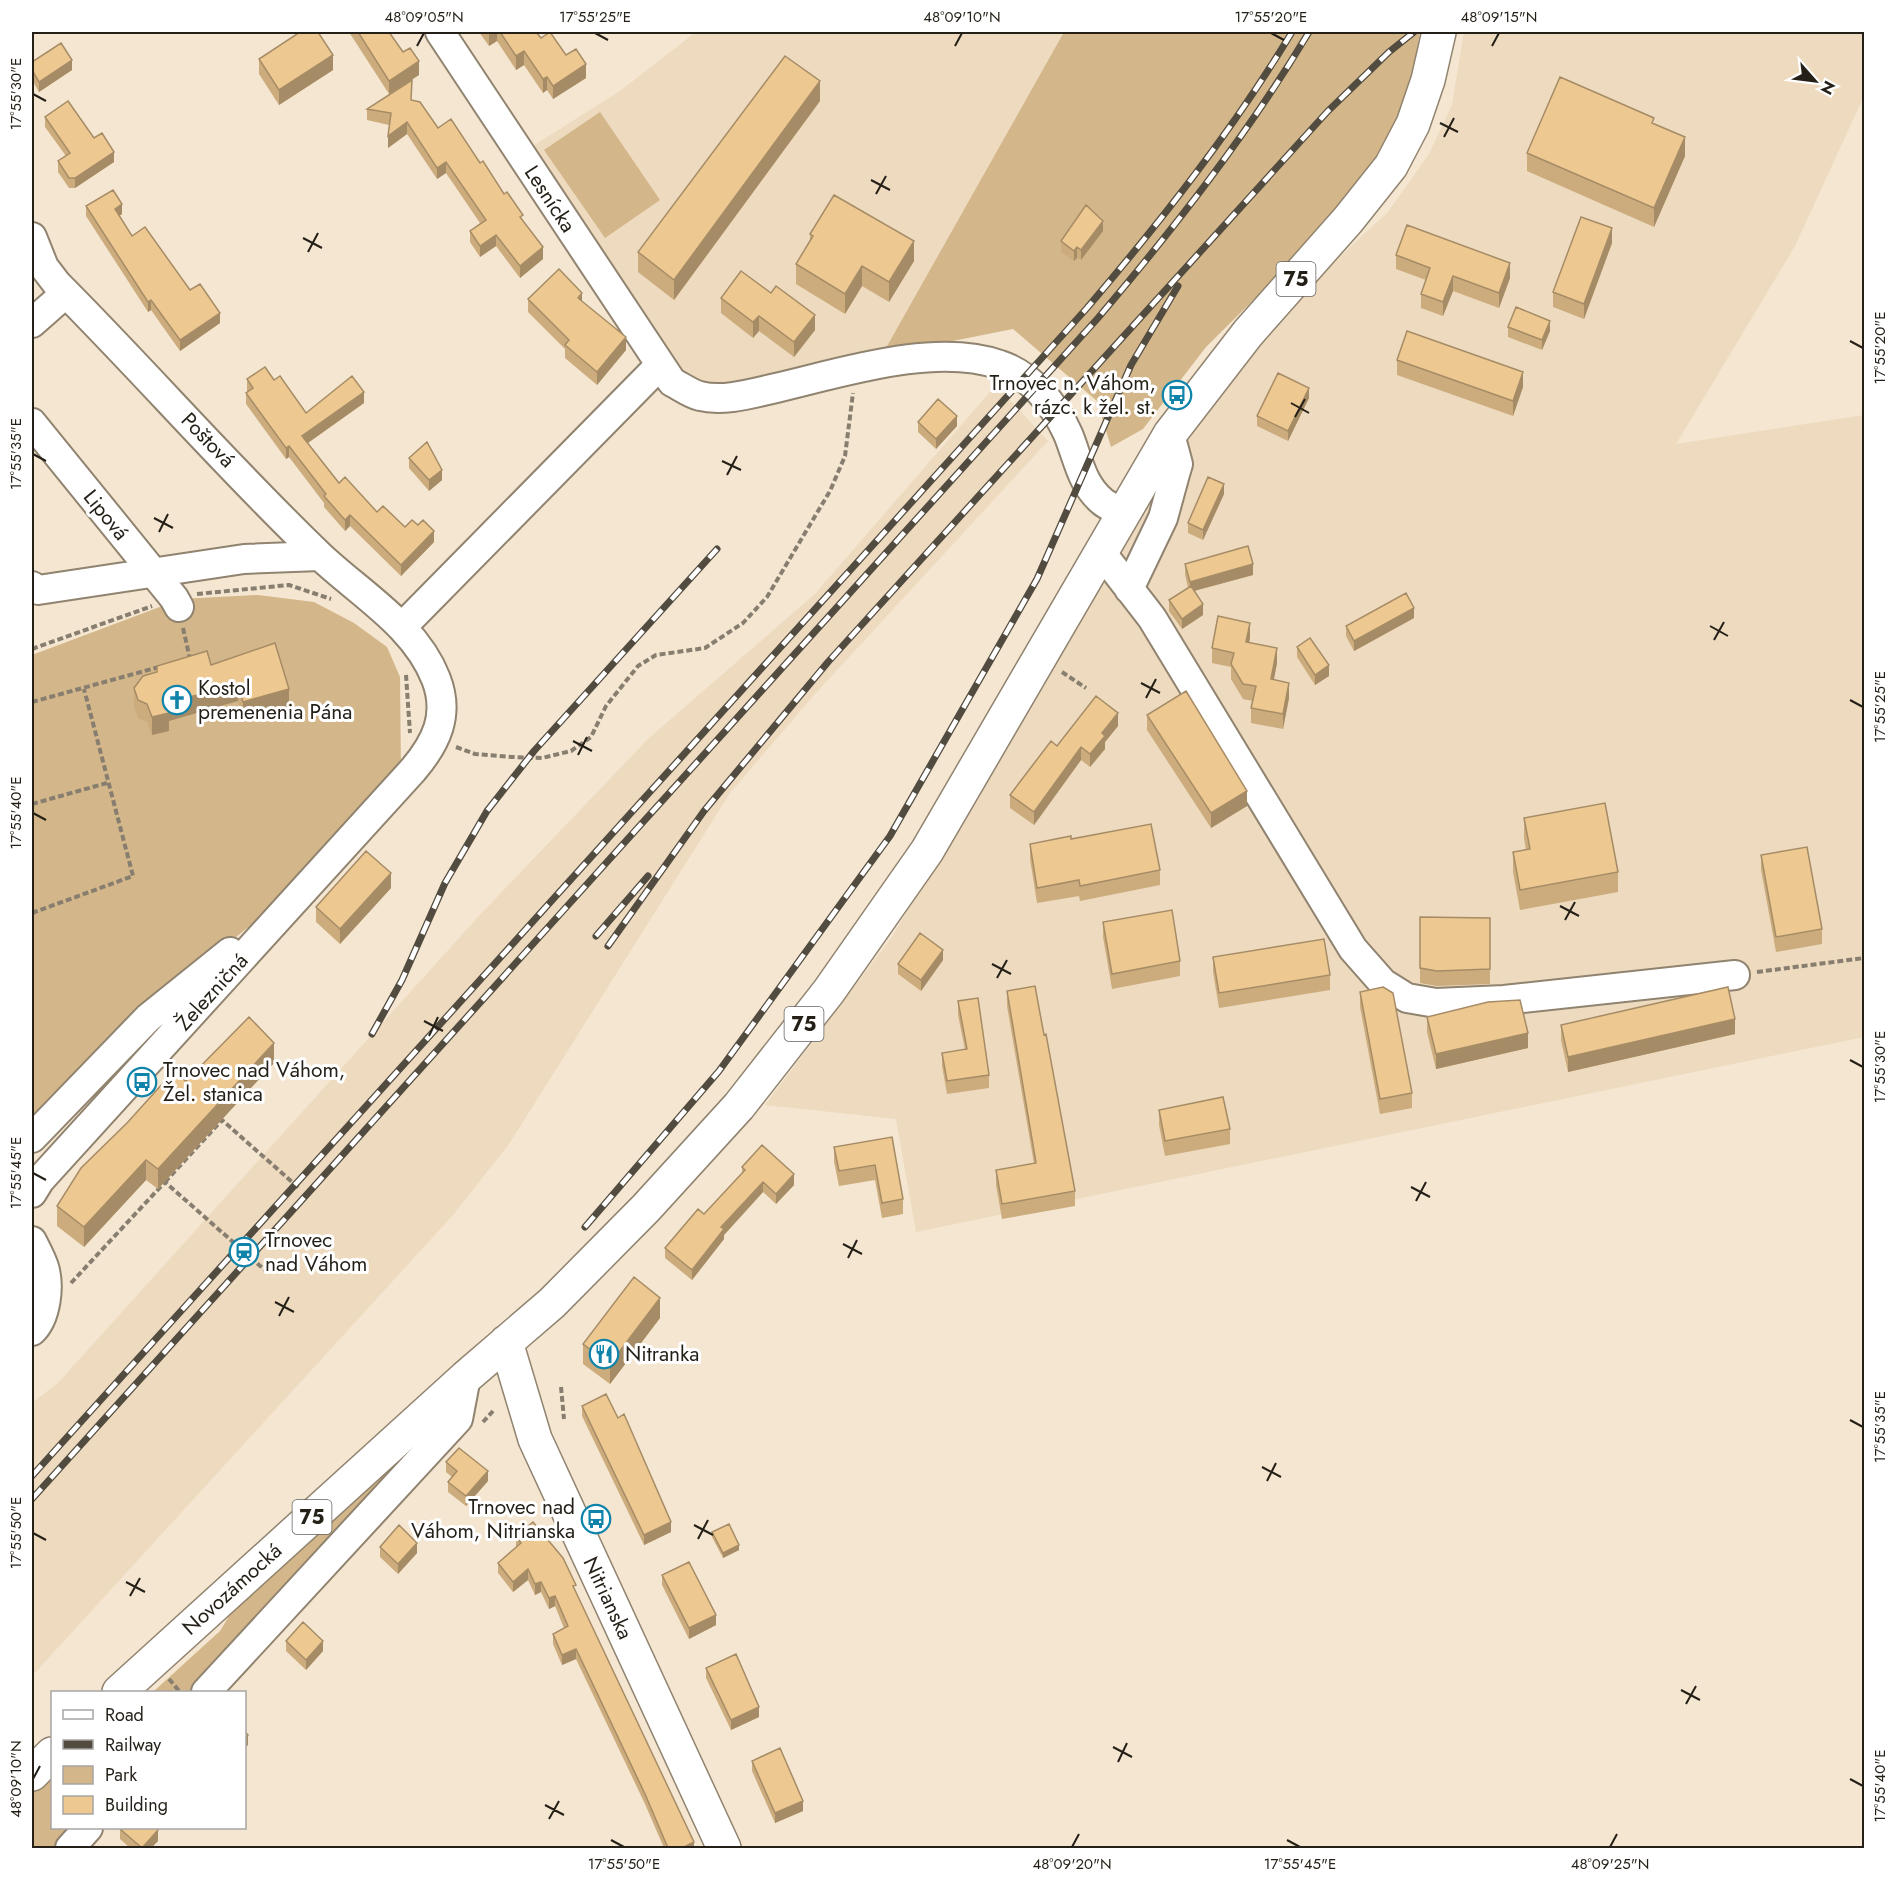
<svg xmlns="http://www.w3.org/2000/svg" width="1896" height="1880" font-family="Jost,sans-serif">
<style>
.built{fill:#eddabf}
.green{fill:#d3b689}
.lines{fill:none;stroke-linecap:round;stroke-linejoin:round}
.minor-casing{stroke:#90836f;stroke-width:32}
.major-casing{stroke:#90836f;stroke-width:36}
.path{stroke:#877e6f;stroke-width:4;stroke-dasharray:6 3;stroke-linecap:butt}
.minor{stroke:#fff;stroke-width:28}
.major{stroke:#fff;stroke-width:33}
.rail-casing{stroke:#524b40;stroke-width:7}
.rail{stroke:#fff;stroke-width:4.5;stroke-dasharray:14;stroke-linecap:butt}
.wall{fill:#ccac7d}
.shaded-wall{fill:#a68c66}
.building{fill:#edc891;stroke:#a68c66;stroke-width:1.5}
.ticks{fill:none;stroke:#241f17;stroke-width:2}
.labels{text-anchor:middle;stroke-width:6;stroke-linejoin:round;paint-order:stroke}
.shield{fill:#fff;stroke:#66625d;stroke-width:1.5}
.shield-label{font-size:20px;font-weight:bold;fill:#241f17}
.street-label{font-size:21px;fill:#241f17;stroke:#fff}
.poi-label{font-size:21px;fill:#241f17;stroke:#fff;text-anchor:start}
.neatline{fill:none;stroke:#241f17;stroke-width:2}
.ticks-label{font-size:15px;text-anchor:middle;fill:#241f17}
</style>
<rect width="100%" height="100%" fill="#f4e6d0"/>
<path class="built" d="M696,32H1064L882,355L827,359L699,392L660,340L533,146L620,91Z
M1464,32H1864V96L1795,246L1676,444L1864,415V1037L916,1232L896,1119L765,1105L892,937L1210,398L1300,294L1388,212L1429,154L1452,105Z
M996,385L1048,441L814,695L730,793L509,1144L453,1215L32,1676V1403L58,1383L478,917L648,739L815,594Z"/>
<path class="green" d="M1064,32H1420L1409,100L1375,166L1343,211L1206,347L1143,429L1111,447L1097,401L1013,329L882,355Z
M600,112L660,200L605,238L544,150Z
M258,595L314,602L354,623L387,647L400,677L401,773L274,906L143,1013L32,1124V655L181,599Z
M409,1447L416,1454L203,1692H153L220,1631L242,1595Z
M52,1771V1828H82L64,1848H32V1789Z"/>
<g class="lines">
<g class="minor-casing">
<path id="minor" d="M440,32L672,382C680,386 691,394 700,396C724,402 753,393 776,388C841,373 935,342 1000,365C1031,375 1055,405 1068,434C1078,458 1081,484 1103,502C1108,506 1116,509 1123,513
M32,237L44,267L57,284C146,373 228,468 319,555C360,594 415,625 436,679C450,715 436,743 413,770L40,1180L32,1193
M32,323L66,293
M32,423L174,598L179,607
M1101,552L1152,618L1353,949L1383,983L1407,998L1436,1003L1504,1000L1735,975
M32,586L38,590L244,559L320,556
M1129,589L1163,518L1175,474L1178,464L1170,434
M402,627L659,366
M32,1138L148,1018L230,952
M32,1241C36,1249 41,1258 44,1267C50,1286 46,1318 32,1331
M206,1692L458,1419L466,1377
M70,1848L88,1828"/>
</g>
<g class="major-casing">
<path id="major" d="M506,1342L535,1439L724,1848
M119,1692L466,1377L552,1303L646,1208L739,1106L829,991L927,851L1170,434L1248,333L1348,220L1391,166L1413,124L1428,80L1439,32
M32,1774L52,1754"/>
</g>
<path class="path" d="M197,594L289,585L331,599
M183,628L190,659
M32,649L152,606
M1062,672L1086,688
M406,675L410,733
M32,702L159,667
M456,747L475,754L512,757L542,758L571,751L591,737L606,706L638,666L656,655L705,648L743,623L767,597L830,491L845,456L853,393
M32,804L107,783
M32,913L133,876L84,689
M1757,972L1864,958
M165,1182L222,1120L300,1189
M71,1283L165,1182L267,1272
M561,1387L564,1419
M483,1422L493,1411
M169,1679L180,1692"/>
<use href="#minor" class="minor"/>
<use href="#major" class="major"/>
<g class="rail-casing">
<path id="rail" d="M596,936L648,876
M608,946L704,811L828,662L1328,111L1389,52L1414,32
M372,1034L402,980L445,883L487,811L534,751L717,549
M585,1227L719,1071L890,836L1037,579L1131,365L1178,286
M32,1476L1087,308C1161,221 1233,130 1292,32
M32,1499L1098,318C1175,227 1248,134 1309,32"/>
</g>
<use href="#rail" class="rail"/>
</g>
<path class="wall" d="M349,32H389L419,75L389,94Z
M479,32H536L541,38L566,55L586,78L553,99L547,90L543,93L524,65L516,70L497,41L489,46Z
M259,59L333,70L279,105L259,74Z
M32,62L72,70L39,92L32,80Z
M412,100L438,128L480,163L523,220L543,259L520,278L496,246L480,257L470,242V231L480,223L446,173L437,179L407,134L388,148L389,125L367,120V109Z
M820,101L674,300L638,272V252Z
M45,117L94,138L114,162L75,188H69L58,172V161L66,156L45,127Z
M1527,153L1685,156L1654,227L1527,171Z
M86,206L122,214L119,216L132,236L190,290L220,323L180,351L151,310L148,312L86,216Z
M1103,231L1081,260L1077,258L1074,261L1061,252V241Z
M810,234L914,261L889,302L862,286L845,314L796,284V264L810,241Z
M1612,243L1584,319L1553,307V292Z
M1396,255L1510,278L1499,308L1453,291L1443,316L1421,308V294L1426,280L1396,269Z
M721,298L815,330L794,357L759,331L753,338L721,313Z
M528,299L582,302L626,350L597,385L565,358V349L528,312Z
M1508,327L1550,331L1542,350L1508,337Z
M1397,360L1523,387L1513,416L1397,375Z
M247,379L274,380L306,413L364,403L308,443L339,483L377,512L434,542L401,576L350,526L345,531L324,507V503L289,457L286,459L246,404V393L248,392L247,391Z
M1309,398L1288,441L1257,426V416Z
M918,422L957,426L936,449L918,432Z
M409,458L442,480L429,491L409,468Z
M1224,494L1203,540L1188,533V523Z
M1185,564L1253,575L1194,591L1203,615L1182,629L1169,611V600L1188,588L1185,574Z
M1414,618L1354,651L1346,636V626Z
M1250,638L1249,642L1277,663L1274,679L1289,698L1283,729L1251,723V708L1253,701L1243,699L1231,679V667L1212,663V648Z
M1297,647L1329,676L1315,685L1297,657Z
M211,665L289,707L243,720L238,701L169,721V731L152,735L147,722L138,718L134,706V688Z
M1147,715L1247,806L1211,828L1147,730Z
M1118,726L1105,742V749L1090,767L1081,760L1034,825L1010,808V795L1057,746Z
M1524,818L1618,872V892L1520,910L1513,872V852L1526,850L1524,838Z
M1071,839L1160,870V885L1080,901L1079,896L1037,903L1030,859V844Z
M1761,855L1822,929V944L1776,952L1761,870Z
M391,888L340,944L316,922V907Z
M1420,917L1490,918V984L1437,986L1420,983Z
M1103,922L1180,961V976L1112,989L1103,937Z
M1213,957L1330,975V990L1219,1008L1213,972Z
M943,960L921,991L898,974V964Z
M1007,991L1044,1035L1075,1191V1206L1002,1219L996,1185V1170L1034,1164L1007,1006Z
M1360,992L1412,1093V1108L1380,1114L1360,1007Z
M958,1001L989,1075V1088L947,1094L942,1066V1053L965,1050L958,1015Z
M1427,1017L1528,1048L1436,1069L1427,1032Z
M1561,1025L1735,1034L1568,1072L1561,1040Z
M274,1063L158,1189L146,1180L84,1247L57,1226V1206L186,1081Z
M1159,1110L1230,1129V1144L1165,1156L1159,1125Z
M892,1137L903,1199V1214L882,1218L875,1180L839,1186L834,1162V1147Z
M742,1167L794,1185L776,1204L763,1192L724,1235V1239L692,1280L665,1258V1248L704,1214L742,1173Z
M660,1318L610,1384L583,1364V1344Z
M582,1406L618,1418L671,1532L644,1545L582,1416Z
M446,1462L488,1481L466,1506L448,1492V1482L452,1477L446,1472Z
M712,1532L739,1550L723,1558L712,1537Z
M516,1536L576,1593L694,1848H664L645,1804L576,1659L562,1665L553,1644V1634L564,1628L555,1606L549,1609L541,1592L535,1595L528,1580L513,1592L498,1573V1563L516,1547Z
M380,1547L417,1553L398,1574L380,1557Z
M662,1575L716,1625L689,1639L662,1585Z
M286,1641L323,1651L306,1670L286,1651Z
M706,1668L759,1717L731,1730L706,1678Z
M752,1761L803,1811L775,1823L752,1771Z
M120,1829L158,1841L151,1848H130L120,1839Z"/>
<path class="shaded-wall" d="M491,32H497V41L489,46V33Z
M524,51V65L516,70V56Z
M333,55V70L279,105V90Z
M72,60V70L39,92V82Z
M419,61V75L389,94V81Z
M586,64V78L553,99V86Z
M547,77V90L543,93V79Z
M820,81V101L674,300V280Z
M407,122V134L388,148V136Z
M1685,137V156L1654,227V208Z
M114,152V162L75,188V178Z
M446,162V173L437,179V168Z
M122,204V214L115,219V209Z
M1103,221V231L1081,260V250Z
M1612,228V243L1584,319V304Z
M496,235V246L480,257V246Z
M914,241V261L889,302V282Z
M543,247V259L520,278V266Z
M1077,247V258L1074,261V251Z
M1510,263V278L1499,308V293Z
M862,266V286L845,314V294Z
M1453,276V291L1443,316V302Z
M582,293V306L578,298Z
M151,300V310L148,312V302Z
M220,313V323L180,351V340Z
M815,315V330L794,357V342Z
M759,316V331L753,338V322Z
M1550,321V331L1542,350V340Z
M626,337V350L597,385V372Z
M1523,372V387L1513,416V401Z
M1309,388V398L1288,441V431Z
M364,392V403L302,447V436Z
M957,416V426L936,449V439Z
M289,446V457L286,459V448Z
M442,470V480L429,491V480Z
M1224,484V494L1203,540V530Z
M350,515V526L345,531V520Z
M434,531V542L401,576V565Z
M1253,564V575L1190,592V582Z
M1203,604V615L1182,629V619Z
M1414,608V618L1354,651V641Z
M1250,623V638L1246,657V642Z
M1277,648V663L1271,694V679Z
M1329,665V676L1315,685V675Z
M1289,683V698L1283,729V714Z
M238,684V701L169,721V731L152,735V717L167,703Z
M289,689V707L243,720V702Z
M1118,713V726L1105,742V749L1090,767V754L1102,733Z
M1081,747V760L1034,825V812Z
M1247,791V806L1211,828V813Z
M391,873V888L340,944V929Z
M943,950V960L921,991V980Z
M1735,1019V1034L1568,1072V1057Z
M1528,1033V1048L1436,1069V1054Z
M274,1043V1063L158,1189V1169Z
M146,1160V1180L84,1247V1227Z
M794,1174V1185L776,1204V1194Z
M763,1182V1192L724,1235V1239L692,1280V1270L721,1227Z
M660,1298V1318L610,1384V1364Z
M488,1471V1481L466,1506V1496Z
M671,1522V1532L644,1545V1535Z
M417,1543V1553L398,1574V1564Z
M739,1545V1550L723,1558V1553Z
M528,1569V1580L513,1592V1582Z
M541,1582V1592L535,1595V1584Z
M555,1596V1606L549,1609V1598Z
M716,1615V1625L689,1639V1628Z
M323,1641V1651L306,1670V1660Z
M576,1649V1659L562,1665V1655Z
M759,1707V1717L731,1730V1720Z
M248,1735V1745L244,1749V1739Z
M803,1801V1811L775,1823V1813Z
M158,1830V1841L151,1848H142Z
M694,1842V1848H682Z"/>
<path class="building" d="M300,32H318L333,55L279,90L259,59Z
M358,32H389L403,52L410,48L419,61L389,81Z
M500,32H536L541,38L550,32L566,55L576,49L586,64L553,86L547,77L543,79L524,51L516,56Z
M61,43L72,60L39,82L32,70V62Z
M785,56L820,81L674,280L638,252Z
M1560,77L1654,118L1652,123L1685,137L1654,208L1527,153Z
M412,80L411,100L420,102L438,128L451,119L480,163L483,161L504,194L507,192L523,215L520,217L543,247L520,266L496,235L480,246L470,231L486,220L446,162L437,168L407,122L388,136L391,113L367,109Z
M68,101L94,138L102,133L114,152L75,178H69L58,161L70,153L45,117Z
M113,190L122,204L115,209L132,236L145,227L190,290L200,284L220,313L180,340L151,300L148,302L86,206Z
M834,195L914,241L889,282L862,266L845,294L796,264L813,236L810,234Z
M1086,205L1103,221L1081,250L1077,247L1074,251L1061,241Z
M1581,217L1612,228L1584,304L1553,292Z
M1407,225L1510,263L1499,293L1453,276L1443,302L1421,294L1430,268L1396,255Z
M559,269L582,293L578,298L626,337L597,372L565,345L569,340L528,299Z
M741,271L771,293L776,286L815,315L794,342L759,316L753,322L721,298Z
M1516,307L1550,321L1542,340L1508,327Z
M1407,331L1523,372L1513,401L1397,360Z
M265,367L274,380L280,376L306,413L352,376L364,392L302,436L339,483L345,477L377,512L383,506L405,527L412,520L418,525L423,520L434,531L401,565L350,515L345,520L324,496L326,494L289,446L286,448L246,393L253,388L247,379Z
M1278,373L1309,388L1288,431L1257,416Z
M938,399L957,416L936,439L918,422Z
M427,442L442,470L429,480L409,458Z
M1208,477L1224,484L1203,530L1188,523Z
M1248,546L1253,564L1190,582L1185,564Z
M1191,586L1203,604L1182,619L1169,600Z
M1406,593L1414,608L1354,641L1346,626Z
M1218,616L1250,623L1246,642L1277,648L1271,679L1289,683L1283,714L1251,708L1256,686L1243,684L1231,664L1234,653L1212,648Z
M1310,638L1329,665L1315,675L1297,647Z
M275,643L289,689L243,702L238,684L167,703L169,713L152,717L147,704L138,700L134,688L143,676L157,672V666L207,651L211,665Z
M1186,691L1247,791L1211,813L1147,715Z
M1096,696L1118,713L1102,733L1105,736L1090,754L1081,747L1034,812L1010,795L1051,741L1057,746Z
M1605,803L1618,872L1520,890L1513,852L1530,849L1524,818Z
M1151,824L1160,870L1080,886L1079,880L1037,888L1030,844L1071,836V839Z
M1807,847L1822,929L1776,937L1761,855Z
M366,851L391,873L340,929L316,907Z
M1172,910L1180,961L1112,974L1103,922Z
M1420,917L1490,918V969L1437,971L1420,968Z
M920,933L943,950L921,980L898,964Z
M1324,939L1330,975L1219,993L1213,957Z
M1035,986L1044,1035L1046,1034L1075,1191L1002,1204L996,1170L1036,1163L1007,991Z
M1383,987L1393,993L1412,1093L1380,1099L1360,992Z
M1728,987L1735,1019L1568,1057L1561,1025Z
M978,998L989,1075L947,1081L942,1053L967,1049L958,1001Z
M1520,1000L1528,1033L1436,1054L1427,1017L1488,1002Z
M249,1017L274,1043L158,1169L146,1160L84,1227L57,1206L81,1168L127,1123L173,1072L186,1081Z
M1223,1097L1230,1129L1165,1141L1159,1110Z
M892,1137L903,1199L882,1203L875,1165L839,1171L834,1147Z
M762,1145L794,1174L776,1194L763,1182L721,1227L724,1229L692,1270L665,1248L698,1209L704,1214L745,1170L742,1167Z
M634,1277L660,1298L610,1364L583,1344Z
M606,1394L618,1418L624,1414L671,1522L644,1535L582,1406Z
M459,1448L488,1471L466,1496L448,1482L457,1471L446,1462Z
M533,1522L563,1558L576,1585L573,1586L694,1842L682,1848H668L645,1794L576,1649L562,1655L553,1634L568,1626L555,1596L549,1598L541,1582L535,1584L528,1569L513,1582L498,1563L521,1543L516,1536Z
M729,1524L739,1545L723,1553L712,1532Z
M399,1525L417,1543L398,1564L380,1547Z
M689,1562L716,1615L689,1628L662,1575Z
M303,1622L323,1641L306,1660L286,1641Z
M736,1654L759,1707L731,1720L706,1668Z
M244,1731L248,1735L244,1739Z
M780,1748L803,1801L775,1813L752,1761Z
M122,1827H155L158,1830L142,1848L120,1829Z"/>
<path class="ticks" d="M595,33L608,40M1271,33L1284,40M417,46L424,33M955,46L962,33M1492,46L1499,33M33,94L46,101M1440,123L1458,132M1444,137L1454,118M871,180L890,190M876,194L886,176M303,238L322,248M308,252L318,233M1850,341L1863,348M1291,403L1309,413M1295,417L1305,399M33,454L46,461M722,461L741,470M727,475L737,456M154,518L173,528M159,532L168,514M1710,626L1728,636M1714,640L1724,622M1141,683L1160,693M1146,698L1156,679M1850,700L1863,707M573,741L592,751M578,755L587,737M33,813L46,820M1560,906L1579,916M1565,920L1575,902M992,964L1011,974M997,978L1007,960M424,1021L443,1031M429,1036L438,1017M1850,1060L1863,1067M33,1173L46,1180M1411,1187L1430,1197M1416,1201L1426,1182M843,1244L862,1254M848,1258L857,1240M275,1302L294,1312M279,1316L289,1297M1850,1420L1863,1427M1262,1467L1281,1477M1267,1481L1276,1463M694,1525L713,1535M33,1533L46,1540M698,1539L708,1520M126,1582L145,1592M130,1596L140,1578M1681,1690L1700,1700M1686,1704L1696,1686M1113,1747L1132,1757M1118,1762L1127,1743M33,1779L40,1766M1850,1779L1863,1786M545,1805L564,1815M549,1819L559,1801M611,1840L624,1847M1287,1840L1300,1847M1072,1847L1079,1834M1610,1847L1617,1834"/>
<defs>
<g id="bus-ring" transform="scale(1.5)"><circle r="9.5" fill="#fff" stroke="#1083aa" stroke-width="1.5"/><path d="M-5-6H5V4H4V6H2V4H-2V6H-4V4H-5ZM-3.5-4V0h7V-4ZM-3.5 1.2v1.5H-2V1.2ZM2 1.2v1.5H3.5V1.2Z" fill="#1083aa"/></g>
<g id="church-ring" transform="scale(1.5)"><circle r="9.5" fill="#fff" stroke="#1083aa" stroke-width="1.5"/><path d="M-1.2-6h2.4v3.5h3.3v2.4h-3.3V6h-2.4V-.1h-3.3v-2.4h3.3Z" fill="#1083aa"/></g>
<g id="station-ring" transform="scale(1.5)"><circle r="9.5" fill="#fff" stroke="#1083aa" stroke-width="1.5"/><path d="M-3-6H3Q5-6 5-4V2Q5 4 3 4L4.5 6H3L1.5 4h-3L-3 6H-4.5L-3 4Q-5 4-5 2V-4Q-5-6-3-6ZM-3.5-4v3h7v-3ZM-3.5 1v1.5H-2V1ZM2 1v1.5H3.5V1Z" fill="#1083aa"/></g>
<g id="restaurant-ring" transform="scale(1.5)"><circle r="9.5" fill="#fff" stroke="#1083aa" stroke-width="1.5"/><path d="M-5-6h1v4h1v-4h1v4h1v-4h1v5L-1.5 .5V6h-2V.5L-5-1ZM5-6V6H3V1.5H1.5Q1.5-4 5-6Z" fill="#1083aa"/></g>
</defs>
<g fill-rule="evenodd">
<use href="#bus-ring" x="1177" y="395"/>
<use href="#church-ring" x="177" y="700"/>
<use href="#bus-ring" x="142" y="1082"/>
<use href="#station-ring" x="244" y="1252"/>
<use href="#restaurant-ring" x="604" y="1354"/>
<use href="#bus-ring" x="596" y="1519"/>
</g>
<g class="labels">
<g class="shield">
<rect x="1276.5" y="262" width="39" height="34" rx="4.5"/>
<rect x="784.5" y="1007" width="39" height="34" rx="4.5"/>
<rect x="292.5" y="1500" width="39" height="34" rx="4.5"/>
</g>
<g class="shield-label">
<text x="1296" y="286">75</text>
<text x="804" y="1031">75</text>
<text x="312" y="1524">75</text>
</g>
<g class="street-label">
<text transform="translate(550 199) rotate(57)" y="7">Lesnícka</text>
<text transform="translate(208 440) rotate(46)" y="7">Poštová</text>
<text transform="translate(106 515) rotate(51)" y="7">Lipová</text>
<text transform="translate(212 992) rotate(-48)" y="7">Železničná</text>
<text transform="translate(232 1589) rotate(-42)" y="7">Novozámocká</text>
<text transform="translate(608 1598) rotate(65)" y="7">Nitrianska</text>
</g>
<g class="poi-label">
<text x="1156" y="390" text-anchor="end">Trnovec n. Váhom,<tspan x="1156" dy="24">rázc. k žel. st.</tspan></text>
<text x="198" y="695">Kostol<tspan x="198" dy="24">premenenia Pána</tspan></text>
<text x="163" y="1077">Trnovec nad Váhom,<tspan x="163" dy="24">Žel. stanica</tspan></text>
<text x="265" y="1247">Trnovec<tspan x="265" dy="24">nad Váhom</tspan></text>
<text x="625" y="1361">Nitranka</text>
<text x="575" y="1514" text-anchor="end">Trnovec nad<tspan x="575" dy="24">Váhom, Nitrianska</tspan></text>
</g>
</g>
<rect width="1896" height="1880" fill="none" stroke="#ffffff" stroke-width="66"/>
<rect x="51" y="1691" width="195" height="138" fill="#ffffff" stroke="#a7a5a2" stroke-width="1.5"/>
<rect x="63" y="1710" width="30" height="9" fill="#ffffff" stroke="#a7a5a2" stroke-width="1.5"/>
<text x="105" y="1721" font-size="18" fill="#241f17">Road</text>
<rect x="63" y="1740" width="30" height="9" fill="#524b40" stroke="#a7a5a2" stroke-width="1.5"/>
<text x="105" y="1751" font-size="18" fill="#241f17">Railway</text>
<rect x="63" y="1766" width="30" height="18" fill="#d3b689" stroke="#a7a5a2" stroke-width="1.5"/>
<text x="105" y="1781" font-size="18" fill="#241f17">Park</text>
<rect x="63" y="1796" width="30" height="18" fill="#edc891" stroke="#a7a5a2" stroke-width="1.5"/>
<text x="105" y="1811" font-size="18" fill="#241f17">Building</text>
<g transform="translate(1815 81) rotate(118)" stroke="#ffffff" stroke-width="4.5" paint-order="stroke">
<path d="M0-4.5L10 22L0 15L-10 22Z" fill="#241f17"/>
<text y="-9" font-size="16" font-weight="bold" text-anchor="middle" fill="#241f17">N</text>
</g>
<rect x="33" y="33" width="1830" height="1814" class="neatline"/>
<g class="ticks-label">
<text x="424" y="22">48°09'05"N</text>
<text x="595" y="22">17°55'25"E</text>
<text x="962" y="22">48°09'10"N</text>
<text x="1271" y="22">17°55'20"E</text>
<text x="1499" y="22">48°09'15"N</text>
<text transform="translate(16 94) rotate(-90)" y="5">17°55'30"E</text>
<text transform="translate(1880 348) rotate(-90)" y="5">17°55'20"E</text>
<text transform="translate(16 454) rotate(-90)" y="5">17°55'35"E</text>
<text transform="translate(1880 707) rotate(-90)" y="5">17°55'25"E</text>
<text transform="translate(16 813) rotate(-90)" y="5">17°55'40"E</text>
<text transform="translate(1880 1067) rotate(-90)" y="5">17°55'30"E</text>
<text transform="translate(16 1173) rotate(-90)" y="5">17°55'45"E</text>
<text transform="translate(1880 1427) rotate(-90)" y="5">17°55'35"E</text>
<text transform="translate(16 1533) rotate(-90)" y="5">17°55'50"E</text>
<text transform="translate(16 1779) rotate(-90)" y="5">48°09'10"N</text>
<text transform="translate(1880 1786) rotate(-90)" y="5">17°55'40"E</text>
<text x="624" y="1869">17°55'50"E</text>
<text x="1072" y="1869">48°09'20"N</text>
<text x="1300" y="1869">17°55'45"E</text>
<text x="1610" y="1869">48°09'25"N</text>
</g>
</svg>
